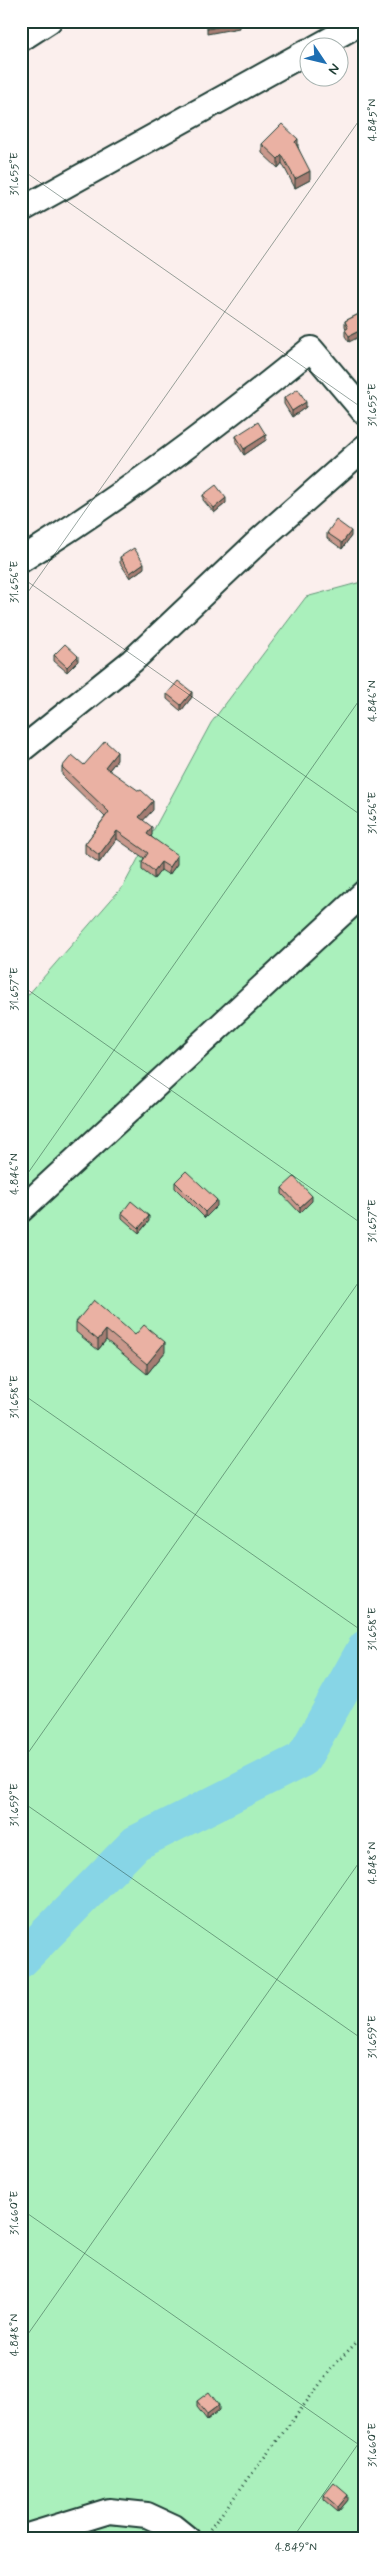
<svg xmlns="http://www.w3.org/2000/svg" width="386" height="2560" font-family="Mynerve,sans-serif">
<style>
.green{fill:#aaf0bc;stroke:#649678}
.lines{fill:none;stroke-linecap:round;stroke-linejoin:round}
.river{stroke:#87d5e6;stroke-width:36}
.minor-casing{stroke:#1f3d34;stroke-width:28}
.path{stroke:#1f3d34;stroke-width:3;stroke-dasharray:1 4;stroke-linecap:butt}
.minor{stroke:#fff;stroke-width:24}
.wall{fill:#c9988c;stroke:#1f3d34}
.shaded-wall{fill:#a47c72;stroke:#1f3d34}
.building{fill:#eab1a3;stroke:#1f3d34}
.ticks{fill:none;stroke:#1f3d34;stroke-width:1;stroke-opacity:0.45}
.neatline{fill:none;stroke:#1f3d34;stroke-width:2}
.ticks-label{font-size:12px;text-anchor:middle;fill:#1f3d34}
</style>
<rect width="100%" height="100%" fill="#fbefed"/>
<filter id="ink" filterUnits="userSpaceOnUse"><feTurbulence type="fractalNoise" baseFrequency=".02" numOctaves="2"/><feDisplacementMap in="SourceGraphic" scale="10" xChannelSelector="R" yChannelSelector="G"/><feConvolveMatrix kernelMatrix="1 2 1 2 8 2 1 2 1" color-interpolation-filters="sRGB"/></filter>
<g filter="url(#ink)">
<path class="green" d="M365,581V2539H21V1003L124,885L211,723L306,597Z"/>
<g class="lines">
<path class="river" d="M21,1960L136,1843L303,1759L365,1648"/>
<g class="minor-casing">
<path id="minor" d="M21,39L49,21
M315,48L364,21
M21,210L308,51
M21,560C123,497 218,425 311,349L365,413
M21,750L132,661L262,538L365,447
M21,1210L365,892
M21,2538L109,2511L147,2515L173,2527L188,2539"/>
</g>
<path class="path" d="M207,2533L336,2363L365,2334"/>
<use href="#minor" class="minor"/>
</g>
<path class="wall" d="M262,144L298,147L310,180L295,188L282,163L278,168L262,153Z
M365,311L349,342L345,336V330L346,329L345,326V321Z
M284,398L306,407L292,417L284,404Z
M236,436L266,440L244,455L236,442Z
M203,495L226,503L214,513L203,500Z
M327,533L351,536L342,549L327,538Z
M120,557L144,568L130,578L120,563Z
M54,655L78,661L67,672L54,661Z
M167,694L192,697L181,711L167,699Z
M117,760L109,770L153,810L143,820L152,835L151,836L177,864L169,875L161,870L154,879L142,870V862L144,858L117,839L99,863L85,853V844L105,817L62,775V767L84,765Z
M175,1182L217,1206L205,1218L175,1188Z
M282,1188L312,1201L300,1213L282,1194Z
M122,1213L149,1221L139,1233L122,1218Z
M76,1322L135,1335L165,1352L147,1374L106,1340L98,1350L76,1332Z
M197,2401L219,2410L207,2420L197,2407Z
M324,2495L348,2500L338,2512L324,2500Z"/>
<path class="shaded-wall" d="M239,22V28L207,34V29Z
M298,139V148L295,142Z
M282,155V163L278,168V159Z
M310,171V180L295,188V179Z
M365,328V334L349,342V336Z
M306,402V407L292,417V411Z
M266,435V440L244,455V449Z
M226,498V503L214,513V508Z
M351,531V536L342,549V543Z
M144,563V568L130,578V573Z
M78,656V661L67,672V667Z
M192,692V697L181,711V705Z
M117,752V760L105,775V767Z
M153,801V810L139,825V817Z
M152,827V835L147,842V834Z
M117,831V839L99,863V855Z
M177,855V864L169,875V867Z
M161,862V870L154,879V871Z
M312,1196V1201L300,1213V1207Z
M217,1200V1206L205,1218V1212Z
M149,1216V1221L139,1233V1228Z
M106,1330V1340L98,1350V1340Z
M165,1342V1352L147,1374V1364Z
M219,2405V2410L207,2420V2414Z
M348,2495V2500L338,2512V2507Z"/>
<path class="building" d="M206,21H239V22L207,29Z
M282,124L298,139L295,142L310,171L295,179L282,155L278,159L262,144Z
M365,311V328L349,336L345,330L348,328L345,321Z
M298,389L306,402L292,411L284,398Z
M258,422L266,435L244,449L236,436Z
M216,485L226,498L214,508L203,495Z
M336,520L351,531L342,543L327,533Z
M134,548L144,563L130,573L120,557Z
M65,644L78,656L67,667L54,655Z
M178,681L192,692L181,705L167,694Z
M105,741L117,752L105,767L139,791L141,790L153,801L139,817L152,827L147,834L177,855L169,867L161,862L154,871L142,862L148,853L117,831L99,855L85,844L109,812L62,767L72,755L84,765Z
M186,1171L217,1200L205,1212L175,1182Z
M294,1177L312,1196L300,1207L282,1188Z
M131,1201L149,1216L139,1228L122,1213Z
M94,1300L135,1335L144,1325L165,1342L147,1364L106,1330L98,1340L76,1322Z
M209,2392L219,2405L207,2414L197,2401Z
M334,2483L348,2495L338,2507L324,2495Z"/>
</g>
<path class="ticks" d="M21,169L365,410M21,577L365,818M21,602L365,112M21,985L365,1226M21,1183L365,692M21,1393L365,1633M21,1763L365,1273M21,1801L365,2041M21,2209L365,2449M21,2344L365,1854M292,2539L365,2434"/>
<rect width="386" height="2560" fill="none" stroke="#fff" stroke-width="55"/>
<g transform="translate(324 62) rotate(125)"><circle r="24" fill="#ffffff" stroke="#a5b1ae"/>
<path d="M0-4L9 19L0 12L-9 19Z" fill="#1f6fb2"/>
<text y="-8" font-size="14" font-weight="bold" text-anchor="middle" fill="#1f3d34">N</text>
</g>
<rect x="28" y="28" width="330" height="2504" class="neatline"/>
<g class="ticks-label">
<text transform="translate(372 120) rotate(-90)" y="4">4.845°N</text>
<text transform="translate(14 174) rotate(-90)" y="4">31.655°E</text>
<text transform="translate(372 405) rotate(-90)" y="4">31.655°E</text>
<text transform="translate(14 582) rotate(-90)" y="4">31.656°E</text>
<text transform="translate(372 701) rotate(-90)" y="4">4.846°N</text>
<text transform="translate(372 813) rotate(-90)" y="4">31.656°E</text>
<text transform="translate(14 989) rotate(-90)" y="4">31.657°E</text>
<text transform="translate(14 1174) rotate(-90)" y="4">4.846°N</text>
<text transform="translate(372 1221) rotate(-90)" y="4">31.657°E</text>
<text transform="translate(14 1397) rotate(-90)" y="4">31.658°E</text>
<text transform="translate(372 1629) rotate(-90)" y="4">31.658°E</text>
<text transform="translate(14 1805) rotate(-90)" y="4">31.659°E</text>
<text transform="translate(372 1863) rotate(-90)" y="4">4.848°N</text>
<text transform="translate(372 2037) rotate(-90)" y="4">31.659°E</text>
<text transform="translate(14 2213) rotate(-90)" y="4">31.660°E</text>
<text transform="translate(14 2335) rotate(-90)" y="4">4.848°N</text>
<text transform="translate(372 2445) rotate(-90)" y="4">31.660°E</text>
<text x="296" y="2551">4.849°N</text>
</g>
</svg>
